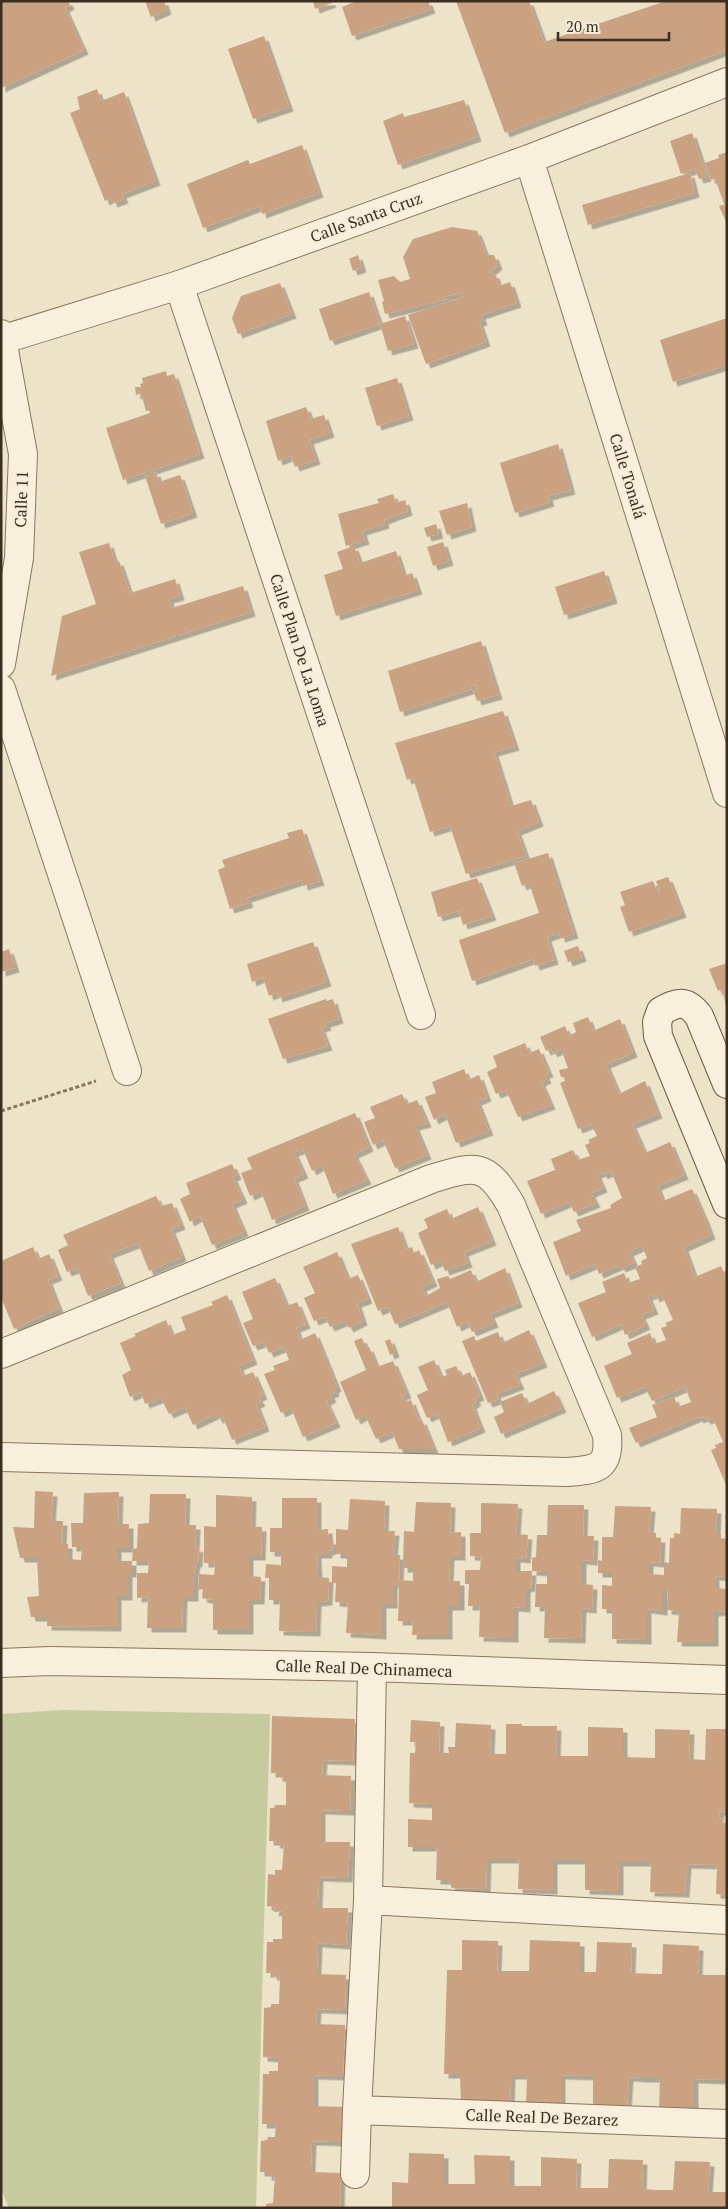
<svg xmlns="http://www.w3.org/2000/svg" width="728" height="2209" font-family="'PT Serif',serif">
<style>
.green{fill:#c5cb9d}
.building{fill:#caa181;filter:url(#shadow)}
.lines{fill:none;stroke-linecap:round;stroke-linejoin:round}
.street-casing{stroke:#89765e;stroke-width:30}
.secondary-casing{stroke:#6b5741;stroke-width:30}
.path{stroke:#89765e;stroke-width:3;stroke-dasharray:4 2.5;stroke-linecap:butt}
.street{stroke:#f8f0dd;stroke-width:28}
.secondary{stroke:#f8f0dd;stroke-width:28}
.labels{text-anchor:middle;stroke-width:4.5;stroke-linejoin:round;paint-order:stroke}
.street-label{font-size:16px;fill:#3a2e21;stroke:#f5edd9}
</style>
<defs>
<filter id="shadow"><feDropShadow dx="4.5" dy="4.5" stdDeviation="0" flood-color="#0004"/></filter>
</defs>
<rect width="100%" height="100%" fill="#ede3c9"/>
<path class="green" d="M63,1710L270,1714L256,2208H9L1,2189V1714Z"/>
<path class="building" d="M1,1H68L70,5L65,8L84,50L1,88Z
M145,1H164L167,10L151,17Z
M313,1H331L332,3L315,9Z
M357,1H428L431,9L352,36L342,7Z
M456,1H529L544,42L666,1H727V50L505,133Z
M264,36L289,107L253,119L228,49Z
M97,89L101,101L124,92L156,181L122,194L124,199L113,203L111,198L105,201L70,113L80,109L77,97Z
M464,100L477,137L398,165L383,121L403,113L404,117Z
M692,133L707,177L699,179L695,169L681,174L670,141Z
M302,145L319,193L262,214L260,206L203,228L187,184L248,160L250,164Z
M727,152V204H724L715,178L711,180L705,163L719,158L718,155Z
M690,173L695,193L588,225L582,205Z
M726,204L727,206V224L719,206Z
M452,227L477,231L486,255H494L498,265L491,271L493,274H495L499,286L510,282L517,303L481,315L483,321L479,322L486,342L426,364L408,315L463,297L461,293L447,296V299L385,314L382,302L384,301L378,280L394,276L400,282L410,279L403,257L413,239Z
M358,255L362,268L353,271L349,259Z
M280,283L292,314L238,334L232,318L241,296Z
M369,292L380,324L330,341L319,309Z
M405,316L414,344L388,351L380,324Z
M727,318V365L673,382L660,340Z
M166,371L167,376L174,374L200,454L123,480L106,428L150,413V410L146,411L141,393L136,395L135,387H141L140,384L143,383L142,378Z
M397,378L409,416L377,426L365,388Z
M306,407L311,419L324,415L330,433L309,440L316,460L295,467L291,456L278,461L266,421Z
M558,444L571,490L548,496L550,502L515,513L500,463Z
M156,472L159,482L180,475L193,513L161,524L145,476Z
M393,494L396,503L405,500L408,511L384,520L385,524L362,531L365,540L346,546L338,514L379,503L377,499Z
M467,503L472,527L447,535L439,511Z
M436,524L439,534L427,537L424,528Z
M443,542L449,561L433,566L427,547Z
M109,543L115,562L119,561L130,593L175,579L180,596L169,599L172,608L243,586L251,612L51,676L62,616L96,604L79,552Z
M354,546L360,563L396,551L404,576L412,573L418,590L336,616L324,575L343,569L337,552Z
M604,571L613,599L564,615L555,587Z
M481,641L498,695L477,701L473,690L477,688L476,684L471,686L472,689L400,712L388,671Z
M503,711L515,746L494,752L511,806L531,800L539,822L517,831L526,856L466,874L450,826L430,832L413,778L407,780L395,743Z
M302,829L320,881L303,886L302,880L247,898L249,903L230,909L218,870L225,867L222,860L289,838L287,833Z
M548,853L574,934L561,938L559,933L547,937L554,960L535,966L533,959L472,981L459,940L539,913L529,883L522,886L514,863Z
M668,877L682,913L629,932L620,907L625,905L620,892L653,881L658,894L660,893L656,881Z
M477,878L492,916L463,925L459,911L438,917L431,892Z
M313,942L327,982L278,998L277,993L269,996L263,977L252,982L247,964Z
M578,946L582,957L568,962L564,951Z
M9,949L15,968L1,972V952Z
M727,963V1007H726L722,989L718,991L709,969Z
M326,999L327,1001L333,999L339,1019L326,1023L327,1026L321,1028L328,1046L283,1059L268,1019Z
M588,1017L593,1031L620,1019L633,1053L606,1064L619,1094L645,1081L658,1114L632,1124L645,1153L670,1142L684,1175L657,1186L663,1201L692,1189L705,1219L711,1235L684,1247L695,1277L721,1266L727,1280V1487L711,1450L716,1448L715,1445L723,1442L713,1418L706,1420L704,1417L699,1419L698,1417L636,1443L629,1428L657,1417L652,1405L674,1397L678,1407L691,1402L685,1387L652,1401L645,1387L617,1398L604,1366L632,1354L627,1343L650,1333L654,1344L666,1340L661,1328L667,1326L665,1323L673,1320L662,1295L655,1298L654,1294L648,1296L654,1310L641,1315L646,1325L625,1335L621,1324L592,1337L578,1303L606,1292L602,1282L624,1273L628,1283L640,1279L635,1267L642,1264L641,1261L647,1258L642,1246L629,1252L634,1263L621,1268L620,1265L599,1274L595,1264L566,1276L553,1242L581,1231L576,1220L611,1208L610,1205L622,1198L611,1171L603,1175L602,1172L597,1174L603,1188L591,1193L596,1203L574,1212L569,1202L541,1214L527,1181L555,1170L551,1159L573,1150L578,1160L590,1156L585,1145L590,1143L588,1140L597,1136L591,1124L578,1129L560,1083L565,1081L564,1077H561L559,1070L568,1068L561,1049L553,1053L551,1049L546,1051L540,1037L565,1026L569,1036L576,1032L573,1023Z
M525,1043L529,1053L539,1049L549,1073L545,1074L547,1079L541,1082L551,1105L518,1117L506,1090L496,1094L487,1072L497,1067L493,1056Z
M464,1069L468,1080L479,1075L487,1097L477,1101L489,1131L456,1143L445,1114L434,1120L425,1097L436,1093L432,1082Z
M402,1094L407,1104L417,1100L427,1123L415,1126L427,1155L395,1168L383,1140L373,1145L364,1122L375,1118L370,1107Z
M355,1113L369,1147L354,1154L367,1180L333,1194L322,1165L312,1171L303,1149L294,1152L304,1174L294,1178L305,1206L272,1220L261,1191L250,1196L241,1173L252,1169L247,1158Z
M232,1164L237,1175L233,1177L243,1199L232,1204L244,1232L212,1245L200,1216L190,1222L180,1199L190,1194L186,1183Z
M156,1196L161,1206L172,1203L181,1225L171,1229L182,1257L149,1271L138,1243L109,1254L121,1283L88,1296L77,1268L67,1272L58,1250L68,1245L63,1235Z
M478,1207L492,1241L464,1252L468,1263L445,1271L441,1261L431,1265L418,1233L428,1228L424,1219L447,1209L451,1219Z
M398,1227L406,1249L412,1247L414,1253L419,1250L433,1282L422,1287L426,1296L440,1288L437,1279L448,1276L450,1279L471,1270L476,1282L505,1268L518,1303L490,1314L494,1323L472,1332L467,1322L457,1327L447,1302L395,1324L388,1307L378,1311L351,1244Z
M33,1247L38,1259L49,1254L58,1276L48,1280L59,1308L14,1329L1,1297V1261Z
M337,1252L348,1279L358,1275L368,1299L357,1303L363,1321L349,1328L345,1321L330,1327L325,1317L314,1321L304,1298L315,1293L303,1267Z
M275,1278L287,1306L297,1302L306,1324L296,1328L300,1340L315,1333L337,1387L334,1389L335,1392L330,1394L332,1398L326,1401L336,1423L303,1437L291,1408L281,1413L264,1374L275,1370L273,1366L289,1360L284,1347L269,1353L264,1342L253,1346L243,1323L253,1319L242,1292Z
M227,1295L253,1360L239,1366L243,1376L253,1372L263,1395L258,1397L261,1402L256,1404L265,1427L232,1440L223,1417L218,1419L216,1414L193,1425L185,1407L169,1414L161,1398L145,1404L141,1392L130,1397L122,1375L131,1370L120,1343L136,1336L134,1334L166,1320L172,1335L186,1330L181,1317L213,1305L211,1302Z
M529,1330L543,1363L515,1374L520,1385L496,1394L499,1399L488,1403L462,1341L474,1336L476,1341L498,1332L502,1343Z
M362,1338L366,1348L369,1347L377,1367L393,1361L407,1394L402,1396L405,1402L411,1400L419,1421L422,1420L434,1449H399L392,1432L376,1439L365,1415L356,1420L340,1382L366,1370L354,1341Z
M390,1339L395,1353L390,1355L385,1341Z
M434,1360L441,1377L447,1375L445,1370L456,1366L461,1376L470,1372L480,1396L475,1398L477,1401L472,1405L481,1428L448,1442L437,1413L427,1418L417,1395L428,1390L418,1367Z
M554,1391L562,1408L501,1434L494,1417L504,1412L500,1402L522,1393L527,1404Z
M35,1491L53,1492L51,1521H63L62,1544H68V1559L81,1560L82,1547H72L71,1523H83L84,1493L119,1492L118,1524H129V1548H117V1561H132V1573H128V1596H117V1627L47,1626V1617H31L27,1597L39,1596L37,1558H20L13,1527L34,1528Z
M150,1494H186L185,1525H196L195,1548L199,1547L198,1562L196,1563L194,1574V1597H183L182,1628H147L148,1597L137,1598V1573H148L149,1561H132L133,1549L137,1548L138,1524L149,1523Z
M216,1495L252,1497L251,1527H262L261,1556H249V1576L261,1577L260,1600H249V1630H213V1600L202,1598L203,1589L198,1590L199,1574L214,1575L215,1563H204V1526L216,1527Z
M282,1498H317V1530L328,1529L329,1540H333L332,1550L328,1551V1554H317L318,1577L329,1578L328,1601L317,1602L316,1632L279,1631L280,1600H269V1578H265L266,1564L281,1565V1552H270V1528H282Z
M350,1499L385,1501L384,1531H395L393,1555H400L399,1580L413,1581V1568H403L404,1531L414,1532L416,1502L451,1503L450,1533L461,1532V1556H450L449,1581H460V1606H448V1635H412L413,1621H398L399,1585L393,1584V1604H382V1635L346,1633L348,1603L335,1602L336,1583H332V1566L347,1567V1554H336V1529L348,1530Z
M481,1503L518,1504L516,1534L528,1535L526,1559L516,1558V1571H532L531,1587L526,1588V1608L514,1607V1638L479,1637L480,1606H468L469,1584H465V1570H480L481,1557L470,1556V1533H481Z
M548,1505H584L583,1536H594L593,1561L582,1560V1584L593,1585L592,1609L582,1608L581,1639L544,1638L545,1607H535L536,1584H547V1572L532,1571V1558L536,1557L537,1535H547Z
M615,1506L651,1507L649,1533H656V1538H661L660,1563L649,1562V1574L664,1575V1562L669,1563L670,1538H674V1533L680,1534L681,1508L717,1509L716,1534H721V1540H727V1577L715,1576V1588L727,1589V1611L714,1612V1642H677L679,1611L667,1610L668,1589H663V1611L647,1609V1640L612,1639V1609H602V1585L612,1586V1573H598V1560L602,1561V1537H613Z
M272,1716L355,1719L353,1761L323,1760L322,1775L351,1776L350,1811L321,1810V1842H350L348,1878L319,1877L318,1902V1908H348L346,1945L318,1943L317,1969V1974L346,1975L345,2010L317,2009L316,2024L345,2025L343,2076L314,2075V2101L313,2106L343,2107L342,2142L312,2141L311,2167V2172L341,2173L340,2208H266V2204L273,2203L275,2176H267V2172H260L261,2141L267,2140L268,2137H275L276,2124H262L263,2074H269V2071H278V2058L263,2057L264,2008L271,2007V2004H279L280,1977L273,1976L272,1973H266L267,1942H273V1939H282V1911L274,1912L275,1907L267,1906L268,1874L275,1875V1870H282L284,1844H275L276,1841H269L270,1808H274L275,1805H286V1778L278,1777V1773H271Z
M411,1720L440,1722L439,1753H449L448,1747H455L456,1723L491,1725L490,1754H506V1724H522V1726H557L556,1756H588V1727L623,1728V1757L655,1758V1729L690,1730L689,1759L705,1760L706,1729H727V1812L720,1811L719,1818L723,1819L722,1825L727,1826V1895L716,1894L717,1865L687,1864L685,1893L650,1892L651,1862H619V1891L585,1890V1860H553V1890L518,1889L519,1859H487L486,1889L452,1888L448,1880H436L437,1847H408V1819L432,1820V1804L409,1803L410,1753H415L416,1742H410Z
M462,1940L498,1941L497,1971H529L530,1940L580,1942V1972H596L597,1942L632,1943L631,1973L655,1974H662L663,1944L699,1946L698,1975H727V2080L694,2079V2109H659L660,2078H644L629,2077L627,2107L593,2106V2076L561,2075V2106L526,2105L527,2075H511L510,2104L461,2103L460,2074H444L447,1970H462Z
M409,2153L444,2154V2184H475L474,2155L510,2156V2186H541V2157L577,2159L576,2188H608L609,2159L643,2160L642,2189L658,2190H673L675,2161L710,2162L708,2192H727V2208H392V2182L408,2183Z"/>
<g class="lines">
<g class="street-casing">
<path id="street" d="M529,159L727,793
M179,285L421,1015
M1,334L23,454L19,558L1,664
M1,340L179,285L529,159L727,82
M1,689L127,1071
M1,1354L431,1179C476,1165 486,1162 511,1205L607,1435C610,1468 597,1470 567,1472L1,1457
M1,1663L50,1661L372,1667L727,1680
M368,1900L727,1920
M357,2110L727,2124
M355,2174L357,2110L368,1900L372,1667"/>
</g>
<g class="secondary-casing">
<path id="secondary" d="M727,1084L699,1016C686,999 678,1002 661,1011L657,1022L658,1036L727,1204"/>
</g>
<path class="path" d="M1,1111L96,1081"/>
<use href="#street" class="street"/>
<use href="#secondary" class="secondary"/>
</g>
<g class="labels">
<g class="street-label">
<text transform="translate(366 217) rotate(-20)" y="6">Calle Santa Cruz</text>
<text transform="translate(628 476) rotate(73)" y="6">Calle Tonalá</text>
<text transform="translate(21 499) rotate(-88)" y="6">Calle 11</text>
<text transform="translate(300 650) rotate(72)" y="6">Calle Plan De La Loma</text>
<text transform="translate(364 1668) rotate(2)" y="6">Calle Real De Chinameca</text>
<text transform="translate(542 2117) rotate(2)" y="6">Calle Real De Bezarez</text>
</g>
</g>
<rect width="728" height="2209" fill="none" stroke="#3a2e21" stroke-width="5"/>
<path d="M558 32v8h111v-8" fill="none" stroke="#3a2e21" stroke-width="2.5"/>
<text x="566" y="32" font-size="15" fill="#3a2e21" stroke="#f5edd9" stroke-width="4" paint-order="stroke">20 m</text>
</svg>
